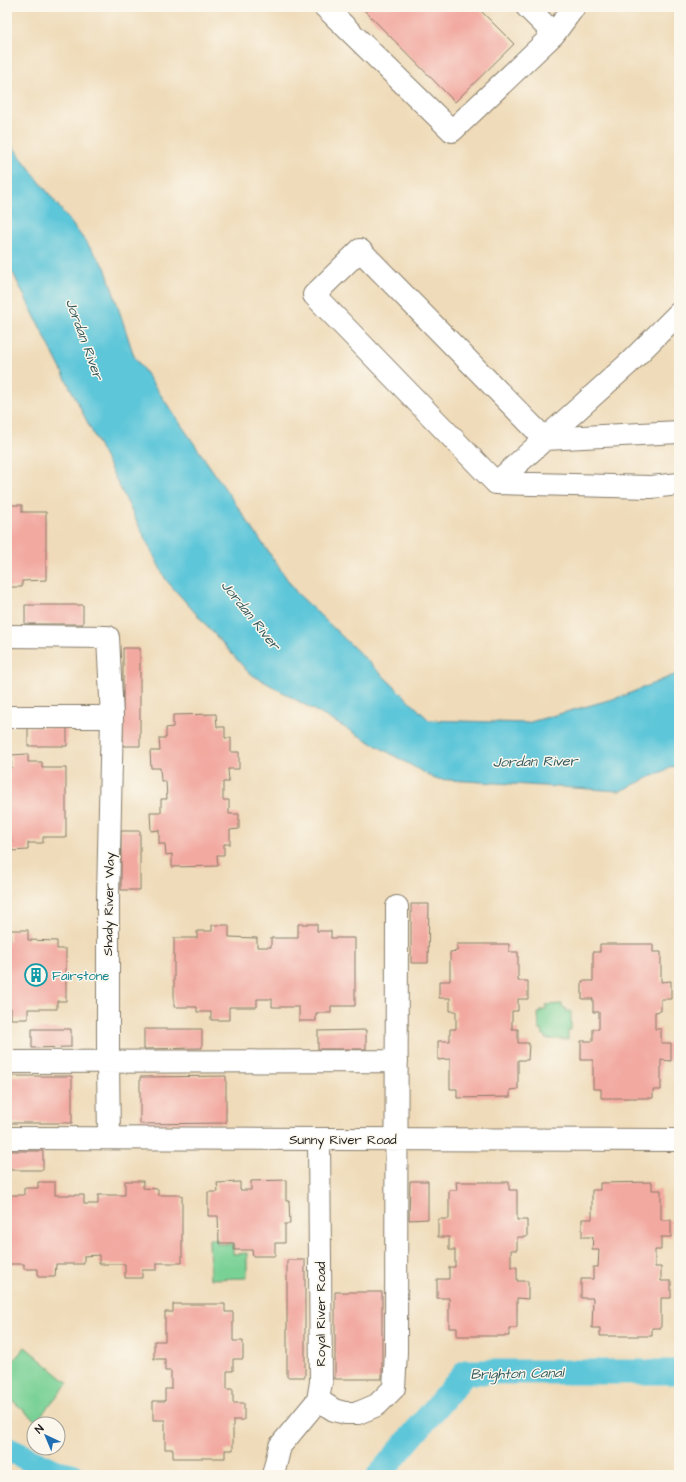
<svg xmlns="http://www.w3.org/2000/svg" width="686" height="1482" font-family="'Architects Daughter',sans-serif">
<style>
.green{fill:#7ad196;stroke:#4b7659}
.water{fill:#5dc6d9;stroke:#3c717a}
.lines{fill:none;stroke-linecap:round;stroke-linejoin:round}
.canal{stroke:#5dc6d9;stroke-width:25}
.building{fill:#f2a9a0}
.minor-casing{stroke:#867c6a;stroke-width:24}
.minor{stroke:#fff;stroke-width:22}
.labels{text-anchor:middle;stroke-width:3;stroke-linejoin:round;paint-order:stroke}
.street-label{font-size:13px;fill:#1c1c1c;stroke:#fbf7ec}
.culture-label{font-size:13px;fill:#0d838f;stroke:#fbf7ec;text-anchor:start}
.water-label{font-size:14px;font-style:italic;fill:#33585e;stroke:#fbf7ec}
</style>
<rect width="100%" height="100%" fill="#fbf7ec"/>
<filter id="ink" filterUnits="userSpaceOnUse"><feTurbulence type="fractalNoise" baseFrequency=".025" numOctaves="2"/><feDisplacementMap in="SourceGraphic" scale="8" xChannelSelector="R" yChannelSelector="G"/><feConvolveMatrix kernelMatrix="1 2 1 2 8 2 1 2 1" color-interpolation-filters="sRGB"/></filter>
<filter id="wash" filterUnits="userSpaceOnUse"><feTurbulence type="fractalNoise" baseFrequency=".012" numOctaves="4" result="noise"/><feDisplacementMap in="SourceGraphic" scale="16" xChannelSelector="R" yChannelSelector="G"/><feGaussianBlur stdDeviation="0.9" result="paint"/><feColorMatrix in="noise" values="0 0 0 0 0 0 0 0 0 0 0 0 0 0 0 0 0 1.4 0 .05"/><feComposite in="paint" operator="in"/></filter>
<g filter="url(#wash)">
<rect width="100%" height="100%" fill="#efdbb9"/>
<path class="green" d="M562,1004V1007L566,1008V1011H571V1030H568V1039H546V1036L543,1035L542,1030H539L538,1013H541V1010H546V1005Z
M209,1239H217V1244H233V1254L247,1253V1278L210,1279Z
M25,1347L68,1383L36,1421L7,1396V1368Z"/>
<path class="water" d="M7,139L105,267L134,356L296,592L429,720L527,723L623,696L679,673V764L620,791L435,779L249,673L166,580L14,275L7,265Z"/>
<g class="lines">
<path class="canal" d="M7,1449L57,1472L72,1475
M379,1475L466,1372H679"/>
</g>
<g id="blocks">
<path class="building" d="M361,7H477L514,44L455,102Z
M7,505H22V512H46V580L22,581V587H7Z
M25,605H83V624H25Z
M123,648H140V746H123Z
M216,714L217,727H225V738H231V752H239V769H228L229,782H223V800H229V814H239V829L230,830V844H224V855H217L218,866L172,867V854L166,855L165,844H159V830L151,831L150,812H161V799H167L166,781H161L160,768H151L150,751H160L159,738H166V728L173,727V715Z
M28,727H67V746H28Z
M28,754V762H42V768H66V837H43V843H28V850L11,851V837L7,838V768H11V755Z
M121,831H140V890H121Z
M411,904H429L428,963H411Z
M298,924H317V931H331V938H355V1006H331V1013H316V1021H299V1007H272V999H257V1007H229V1020H211V1012H197V1007H174V938H197V931H212V925H229V937L257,938V947H271V938H298Z
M10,930H28V940L57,941V949H66V1001H57V1009H28V1019H11V1008H7V941H10Z
M457,944H509V952H518V981H528V999H518V1011H512V1029H518V1043H529L528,1060H518V1089L510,1090V1097L457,1098V1089H450V1059L438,1060V1041H450V1029H456V1011H450V998H439V981H450V952L457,951Z
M600,944H653V952H661V982L671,981V999H661V1011L655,1012V1029H661V1043H671V1061L661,1060V1090H653V1098H601V1089H593V1060H581V1041H593V1029H599V1012H593V999H582V981H593V952H600Z
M32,1029H71V1047L32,1048Z
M144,1029H202V1048L144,1049Z
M366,1030V1049H318V1031Z
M7,1076H72V1123H7Z
M226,1076V1123L140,1124V1077Z
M7,1151H43V1170H7Z
M286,1180V1201H289L290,1224H285V1243H275V1256H253L252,1250H234V1243H219L218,1216H208V1192H218L217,1183L240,1182V1190H251V1181Z
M125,1181H143V1188L158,1189V1195H182V1263H157V1270H142V1278H125V1264H99V1255L84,1256V1264H56L55,1277H38V1269H24V1264H7V1195H24V1188H38V1182H55V1195H84V1204H98V1195H125Z
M410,1181H428V1219L409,1220Z
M456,1182H509V1190H517V1220H527V1237H517V1250H511V1267H517V1281H528V1299L517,1298V1328H509V1336H457V1328H449V1298H437V1279H449V1267H455V1250H449V1237H438V1219H449V1190H457Z
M652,1182V1190H661V1220H671V1237H661V1250H655V1267H661V1281H671V1298H661V1328H652V1336H600V1328H592L593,1298H581V1279H593V1267H598L599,1250H592L593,1237H582V1219H592V1190H600V1183Z
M287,1260H305V1377H287Z
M335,1292H382V1379H335Z
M173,1304H225V1312H233V1341H243V1359H233V1371H227V1389H233V1403H244V1420H233V1450H225V1458H173V1449H165V1420H153V1401H165V1389H171V1371H165V1359H154V1341H165V1312H173Z"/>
</g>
</g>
<g filter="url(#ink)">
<use href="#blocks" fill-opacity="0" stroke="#867c6a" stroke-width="1"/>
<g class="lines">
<g class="minor-casing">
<path id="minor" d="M325,7L452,131L554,34L527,7
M554,34L574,7
M679,432L545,439L360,250L314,295L496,483L651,487L679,484
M496,483L629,363L679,313
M7,636L108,637L112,717L108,897V1062L109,1138
M7,717H112
M7,1062L397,1061
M7,1138L679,1140
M318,1400L334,1410L345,1413H358L377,1405L394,1388L396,1352L397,907
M273,1475L280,1446L318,1400L321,1382L319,1139"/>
</g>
<use href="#minor" class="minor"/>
</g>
</g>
<defs>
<g id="building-ring" transform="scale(1.15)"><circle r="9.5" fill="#fbf7ec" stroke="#0f9aa8" stroke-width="1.5"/><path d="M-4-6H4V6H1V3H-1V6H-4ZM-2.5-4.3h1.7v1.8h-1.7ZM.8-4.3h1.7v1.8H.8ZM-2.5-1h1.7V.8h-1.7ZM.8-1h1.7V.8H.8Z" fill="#0f9aa8"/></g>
</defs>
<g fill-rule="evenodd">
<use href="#building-ring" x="36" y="975"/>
</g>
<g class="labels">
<g class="street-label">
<text transform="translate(108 904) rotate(-89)" y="5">Shady River Way</text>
<text x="343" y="1144">Sunny River Road</text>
<text transform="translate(320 1314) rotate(-90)" y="5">Royal River Road</text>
</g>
<g class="culture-label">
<text x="52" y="980">Fairstone</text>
</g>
<g class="water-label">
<text transform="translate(85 339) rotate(70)" y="5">Jordan River</text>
<text transform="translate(251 615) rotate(51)" y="5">Jordan River</text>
<text transform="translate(535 761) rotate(-1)" y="5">Jordan River</text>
<text transform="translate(517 1373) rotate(-1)" y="5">Brighton Canal</text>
</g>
</g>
<rect width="686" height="1482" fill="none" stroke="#fbf7ec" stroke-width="24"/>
<g transform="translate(46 1436) rotate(316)"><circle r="19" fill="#fbf7ec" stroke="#a29f99"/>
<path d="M0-3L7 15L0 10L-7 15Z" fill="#1f6fb2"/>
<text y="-6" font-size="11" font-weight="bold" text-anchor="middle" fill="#1c1c1c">N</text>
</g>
</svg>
